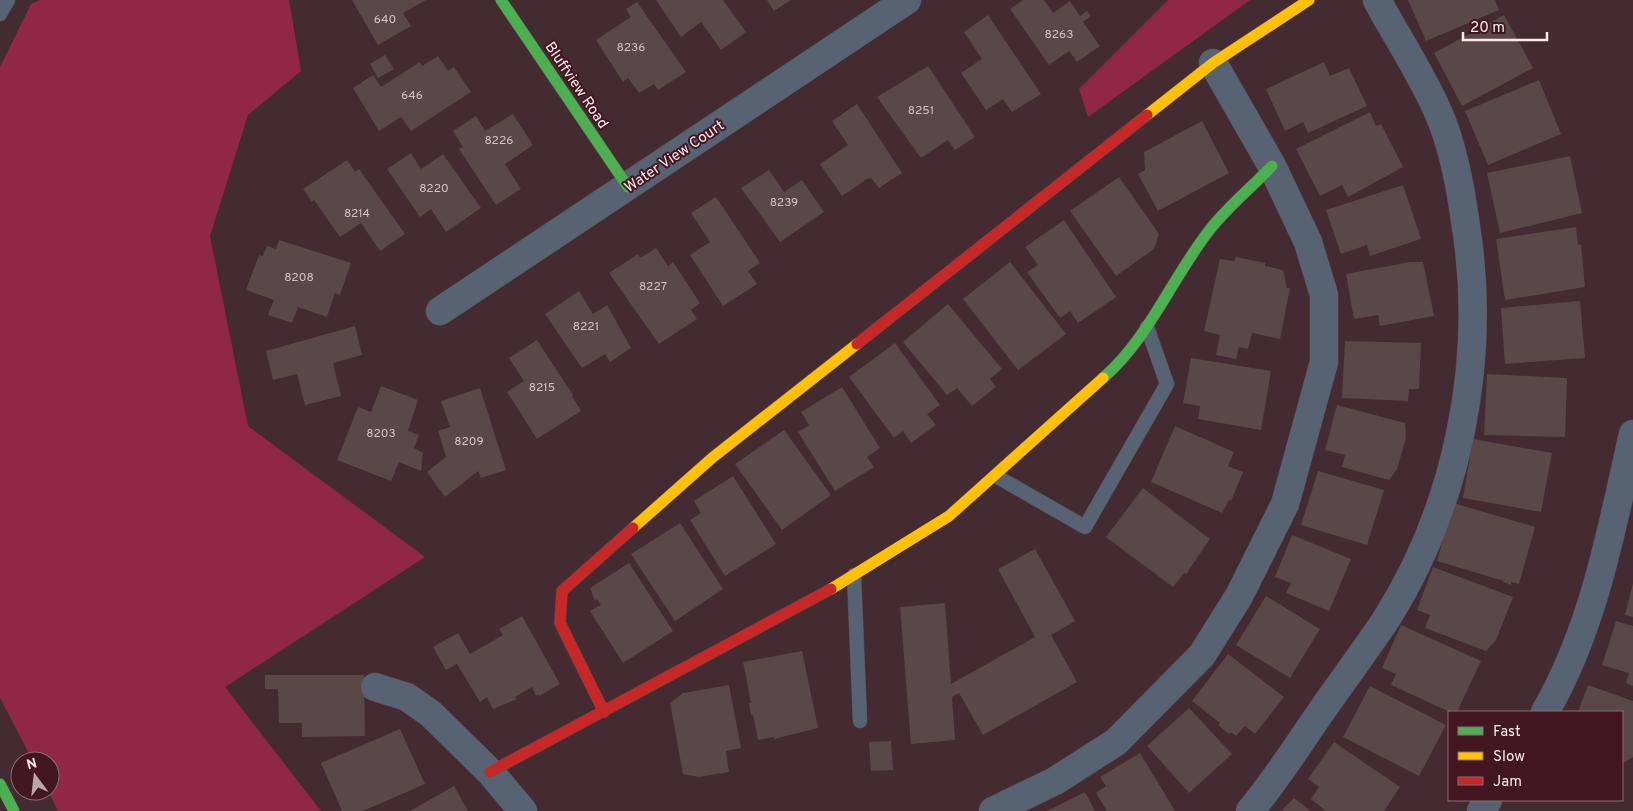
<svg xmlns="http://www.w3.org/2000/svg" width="1633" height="811" font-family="Overpass,sans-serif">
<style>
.green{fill:#902749}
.building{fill:#5a4748}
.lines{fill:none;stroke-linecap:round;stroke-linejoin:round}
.lane-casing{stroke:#5b474c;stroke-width:15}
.street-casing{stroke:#5b474c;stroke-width:29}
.fast-casing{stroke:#5b474c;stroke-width:12}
.slow-casing{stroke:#5b474c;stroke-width:12}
.jam-casing{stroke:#5b474c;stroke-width:12}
.lane{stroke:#576372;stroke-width:14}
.street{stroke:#576372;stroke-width:28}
.fast{stroke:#4caf50;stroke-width:11}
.slow{stroke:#ffc107;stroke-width:11}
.jam{stroke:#c62828;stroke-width:11}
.labels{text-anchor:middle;stroke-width:4;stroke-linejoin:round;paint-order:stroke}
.number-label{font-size:12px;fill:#d3c0c3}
.street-label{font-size:15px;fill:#fbe9ec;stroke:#421722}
</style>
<rect width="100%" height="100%" fill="#432b31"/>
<path class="green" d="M40,0H289L301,71L248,115L210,236L248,426L425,557L225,687L321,811H58L48,791H50V761H33L0,698V67L31,4Z
M1168,0H1250L1088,117L1079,89Z"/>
<path class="building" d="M352,0H426L403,13L411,26L378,45Z
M656,0H723L746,32L721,50L701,22L681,37Z
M767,0H791L774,11Z
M1023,0H1044L1053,13L1070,1L1080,16L1087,11L1091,16L1083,22L1100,46L1077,62L1069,51L1049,65L1010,9Z
M1408,0H1495L1499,10L1426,41Z
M637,2L686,72L658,90L654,84L639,93L628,78L623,82L596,40L631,17L626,9Z
M988,15L1041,94L1012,112L1003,99L986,110L961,73L982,59L964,32Z
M1504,15L1533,68L1462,106L1434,53Z
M385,55L394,69L378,78L370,64Z
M438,56L448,71L454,67L471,92L411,131L401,117L379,131L353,88L373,75L381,87L420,62L422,66Z
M1324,62L1330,76L1349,68L1367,106L1308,133L1303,122L1285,131L1266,89Z
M928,66L975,137L955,150L948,140L921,158L877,97Z
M1539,80L1561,134L1488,165L1465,111Z
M857,104L902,173L879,188L871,178L867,179L842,196L820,164L848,145L832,121Z
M1370,112L1376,126L1381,124L1403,167L1348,197L1342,185L1320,196L1296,149Z
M513,114L533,145L505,164L521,189L496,205L459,149L463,147L453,131L476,116L485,131Z
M1202,121L1229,173L1158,211L1138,174L1145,170L1144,152Z
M411,153L421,169L443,154L481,208L446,232L431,209L420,217L387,169Z
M1570,156L1582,213L1500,233L1487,173Z
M347,160L355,172L359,169L405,234L380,251L361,223L340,237L314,200L312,202L303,189Z
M769,170L784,192L802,180L824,212L780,242L741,188Z
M1119,177L1159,234L1154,249L1116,276L1070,211Z
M1403,185L1421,239L1370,256L1367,245L1341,254L1326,210Z
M716,197L760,263L748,271L757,284L723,306L690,255L710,242L691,213Z
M1064,220L1116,297L1078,323L1070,311L1060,318L1027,272L1038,265L1025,247Z
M1576,227L1578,245L1581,244L1585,287L1505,300L1496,239Z
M279,240L351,263L340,295L335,293L327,317L298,307L292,323L268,315L274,300L246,290L259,255L263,256L267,246L276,249Z
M656,248L668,266L673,262L700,303L691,310L697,319L659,344L609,273L638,254L640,258Z
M1236,257L1265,263V266L1283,270L1287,288H1290L1280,339L1252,333L1248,349L1239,347L1236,359L1216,355L1220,335L1204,331L1220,259L1234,261Z
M1010,262L1066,334L1018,370L963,299Z
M1410,262H1423L1434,316L1380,326L1378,315L1354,319L1346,274Z
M579,291L593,314L607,305L631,348L610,362L605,354L582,368L545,314Z
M1580,301L1585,358L1505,364L1501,308Z
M948,304L1002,369L990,379L996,387L972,406L957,388L947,395L903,342Z
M355,326L362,355L333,363L341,396L305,405L297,374L273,380L266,351Z
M537,340L573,395L572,396L581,411L537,439L507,392L524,381L509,358Z
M1345,341L1421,343L1419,389H1409L1408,401L1342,398Z
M895,343L940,405L927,414L936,425L911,443L903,431L894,438L849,377Z
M1191,358L1271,371L1261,430L1198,419L1200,406L1183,403Z
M1487,374L1567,378L1565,437L1484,435Z
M381,386L418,400L408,431L419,435L414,448L423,453L421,471L399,462L391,481L337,460L358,407L371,412Z
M842,387L880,448L867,457L874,467L835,491L798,432L809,425L801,412Z
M480,388L506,470L481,478L478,471L445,497L427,472L446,457L438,431L450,427L441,401Z
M1337,405L1405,423L1406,438L1397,469L1389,480L1342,467L1345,455L1325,450Z
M1175,426L1234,452L1228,466L1243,472L1231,501L1229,500L1222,513L1151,482Z
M784,430L831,495L782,530L735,464Z
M1473,439L1552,453L1541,512L1463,498Z
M1318,471L1384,490L1367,545L1301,525Z
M733,476L776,544L725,576L690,520L701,513L694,501Z
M1143,488L1210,539L1186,574L1184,573L1173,587L1106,537Z
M1453,503L1535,527L1519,584L1511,582V585L1503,582L1504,581L1437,561Z
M680,523L723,589L675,621L631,554Z
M1292,535L1351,559L1329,611L1286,593L1291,583L1275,577Z
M1035,549L1075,621L1051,635L1077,682L983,735L959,693L952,697L955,740L911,744L900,607L945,603L951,684L1035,637L998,569Z
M629,563L673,631L623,663L590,611L601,605L597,599L595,601L590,588Z
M1433,567L1513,597L1496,640L1486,651L1425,628L1430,615L1417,610Z
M1633,583V617L1625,615Z
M1266,596L1320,629L1290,678L1236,645Z
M522,616L560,684L539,696L538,694L536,696L532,687L515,697L517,699L493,709L487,697L480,702L457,664L446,670L433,647L458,633L470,654L503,635L499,629Z
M1616,621L1633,626V686L1626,683L1629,673L1602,665Z
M1401,625L1481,661L1457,712H1450L1391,685L1396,674L1382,668Z
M802,651L818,728L774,739V737L758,740L753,715H751L749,703H751L743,662Z
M1228,654L1284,697L1255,734L1245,726L1236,736L1231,732L1229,734L1218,725L1220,723L1192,701Z
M265,675H364L365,736L302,737V723H279L278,689H265Z
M729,685L741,748L726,751L729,772L699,777L683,774L670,703L683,693Z
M1588,685L1633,701V757L1625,762L1622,761V712H1578Z
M1370,686L1446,725L1419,776L1343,737Z
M1189,708L1232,754L1189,793L1147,746Z
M400,729L425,784L363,811H342L321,763Z
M891,741L893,770L871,771L869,742Z
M1334,742L1400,787L1384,811H1326L1311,799L1319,787L1308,779Z
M1140,753L1175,811H1107L1096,793L1106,786L1100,777Z
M454,786L468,811H410Z
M1085,792L1095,811H1047Z
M1294,798L1311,811H1281Z"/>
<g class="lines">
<g class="lane-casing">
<path id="lane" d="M0,14L8,0
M996,476L1085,527L1167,384L1147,327
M854,575L860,721"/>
</g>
<g class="street-casing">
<path id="street" d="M440,311L907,0
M375,687L407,697L431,714L490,772L523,811
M1545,712C1594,628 1612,527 1633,434
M993,811L1055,781L1116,742L1202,655L1239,596L1285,504L1324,362V295L1308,242L1272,166L1213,63
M1250,811C1277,779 1299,743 1323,709C1343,680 1365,651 1385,621C1458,507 1487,360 1466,227C1461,189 1454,149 1439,114C1422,75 1397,37 1377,0
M1481,811L1488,800"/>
</g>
<g class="fast-casing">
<path id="fast" d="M501,0L628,187
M1103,378C1149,338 1171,280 1208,232C1226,208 1251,188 1272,166
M0,784L14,811"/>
</g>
<g class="slow-casing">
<path id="slow" d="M1147,115L1213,63L1309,0
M633,528L712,458L857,344
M831,589L949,516L1103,378"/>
</g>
<g class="jam-casing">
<path id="jam" d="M857,344L1147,115
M604,712L560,623L562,591L633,528
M490,772L831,589"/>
</g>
<use href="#lane" class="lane"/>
<use href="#street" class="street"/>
<use href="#fast" class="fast"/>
<use href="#slow" class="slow"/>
<use href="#jam" class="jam"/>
</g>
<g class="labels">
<g class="number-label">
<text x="385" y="23">640</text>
<text x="1059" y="38">8263</text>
<text x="631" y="51">8236</text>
<text x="412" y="99">646</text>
<text x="921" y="114">8251</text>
<text x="499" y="144">8226</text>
<text x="434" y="192">8220</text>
<text x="784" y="206">8239</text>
<text x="357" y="217">8214</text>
<text x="299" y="281">8208</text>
<text x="653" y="290">8227</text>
<text x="586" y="330">8221</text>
<text x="542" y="391">8215</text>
<text x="381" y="437">8203</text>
<text x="469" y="445">8209</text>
</g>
<g class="street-label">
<text transform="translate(577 85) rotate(56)" y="5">Bluffview Road</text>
<text transform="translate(674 156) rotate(-34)" y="5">Water View Court</text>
</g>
</g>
<rect x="1448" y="711" width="175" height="90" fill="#421722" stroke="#8c6b73"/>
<rect x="1458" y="727" width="25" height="8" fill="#4caf50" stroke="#8c6b73"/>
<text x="1493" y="736" font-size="15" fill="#fbe9ec">Fast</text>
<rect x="1458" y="752" width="25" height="8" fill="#ffc107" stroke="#8c6b73"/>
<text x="1493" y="761" font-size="15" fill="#fbe9ec">Slow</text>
<rect x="1458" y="777" width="25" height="8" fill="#c62828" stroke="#8c6b73"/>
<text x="1493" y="786" font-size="15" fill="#fbe9ec">Jam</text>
<g transform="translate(35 776) rotate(345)"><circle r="24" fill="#421722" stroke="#8c6b73"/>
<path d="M0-4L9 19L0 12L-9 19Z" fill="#bba6ab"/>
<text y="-8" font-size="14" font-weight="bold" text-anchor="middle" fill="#fbe9ec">N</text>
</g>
<path d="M1463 32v8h84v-8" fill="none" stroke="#fbe9ec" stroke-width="2.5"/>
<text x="1470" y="32" font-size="15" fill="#fbe9ec" stroke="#421722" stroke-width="4" paint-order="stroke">20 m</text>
</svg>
